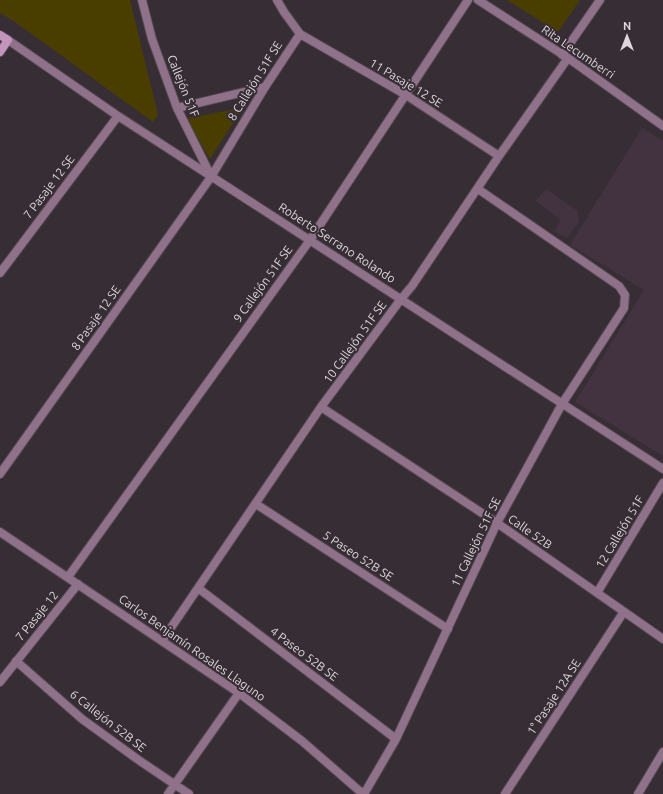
<svg xmlns="http://www.w3.org/2000/svg" width="663" height="794" font-family="Ubuntu,sans-serif">
<style>
.built{fill:#433340}
.green{fill:#493e00}
.lines{fill:none;stroke-linecap:round;stroke-linejoin:round}
.street-casing{stroke:#524850;stroke-width:10}
.secondary-casing{stroke:#524850;stroke-width:10}
.street{stroke:#8f7189;stroke-width:8}
.secondary{stroke:#c494bc;stroke-width:8}
.labels{text-anchor:middle;stroke-width:4;stroke-linejoin:round;paint-order:stroke}
.street-label{font-size:12px;fill:#ddd6dc;stroke:#372d35}
</style>
<rect width="100%" height="100%" fill="#372d35"/>
<path class="built" d="M642,128L663,141V456L575,402L644,290L570,245Z
M546,189L578,211L579,222L567,238L554,232L561,220L536,201Z"/>
<path class="green" d="M0,0H130L158,115L153,122L15,22L0,13Z
M507,0H580L558,32Z
M236,109L240,112L210,159L187,120L189,118Z"/>
<g class="lines">
<g class="street-casing">
<path id="street" d="M142,0L152,39L177,108L211,176
M478,0L568,58L663,126
M300,34L406,95L499,156
M8,40L118,116L663,469
M562,55L600,0
M177,108L265,87
M0,273L118,116
M321,407L497,523L663,639
M0,474L211,177L265,87L300,34L284,12L277,0
M256,504L448,629
M0,532L239,693L302,741L363,794
M68,577L310,240L468,0
M198,588L396,739
M597,593L663,483
M162,641L321,407L401,299L412,286L499,156L568,58
M16,661L82,719L140,761L189,794
M0,682L78,584
M168,794L239,693
M364,794L396,739L497,523L562,404L624,308L625,295L619,286L478,189
M505,794L623,613
M638,794L663,752"/>
</g>
<g class="secondary-casing">
<path id="secondary" d="M0,35L8,40L0,52"/>
</g>
<use href="#street" class="street"/>
<use href="#secondary" class="secondary"/>
</g>
<g class="labels">
<g class="street-label">
<text transform="translate(578 52) rotate(34)" y="4">Rita Lecumberri</text>
<text transform="translate(255 81) rotate(-58)" y="4">8 Callejón 51F SE</text>
<text transform="translate(406 83) rotate(31)" y="4">11 Pasaje 12 SE</text>
<text transform="translate(183 86) rotate(68)" y="4">Callejón 51F</text>
<text transform="translate(49 187) rotate(-53)" y="4">7 Pasaje 12 SE</text>
<text transform="translate(337 243) rotate(33)" y="4">Roberto Serrano Rolando</text>
<text transform="translate(263 284) rotate(-54)" y="4">9 Callejón 51F SE</text>
<text transform="translate(96 318) rotate(-55)" y="4">8 Pasaje 12 SE</text>
<text transform="translate(355 342) rotate(-54)" y="4">10 Callejón 51F SE</text>
<text transform="translate(530 532) rotate(35)" y="4">Calle 52B</text>
<text transform="translate(620 532) rotate(-59)" y="4">12 Callejón 51F</text>
<text transform="translate(476 542) rotate(-64)" y="4">11 Callejón 51F SE</text>
<text transform="translate(358 556) rotate(33)" y="4">5 Paseo 52B SE</text>
<text transform="translate(37 616) rotate(-51)" y="4">7 Pasaje 12</text>
<text transform="translate(192 648) rotate(35)" y="4">Carlos Benjamín Rosales Llaguno</text>
<text transform="translate(304 654) rotate(37)" y="4">4 Paseo 52B SE</text>
<text transform="translate(554 697) rotate(-57)" y="4">1° Pasaje 12A SE</text>
<text transform="translate(108 721) rotate(38)" y="4">6 Callejón 52B SE</text>
</g>
</g>
<g transform="translate(627 36)" stroke="#372d35" stroke-width="3" paint-order="stroke">
<path d="M0-3L7 15L0 10L-7 15Z" fill="#ddd6dc"/>
<text y="-6" font-size="11" font-weight="bold" text-anchor="middle" fill="#ddd6dc">N</text>
</g>
</svg>
